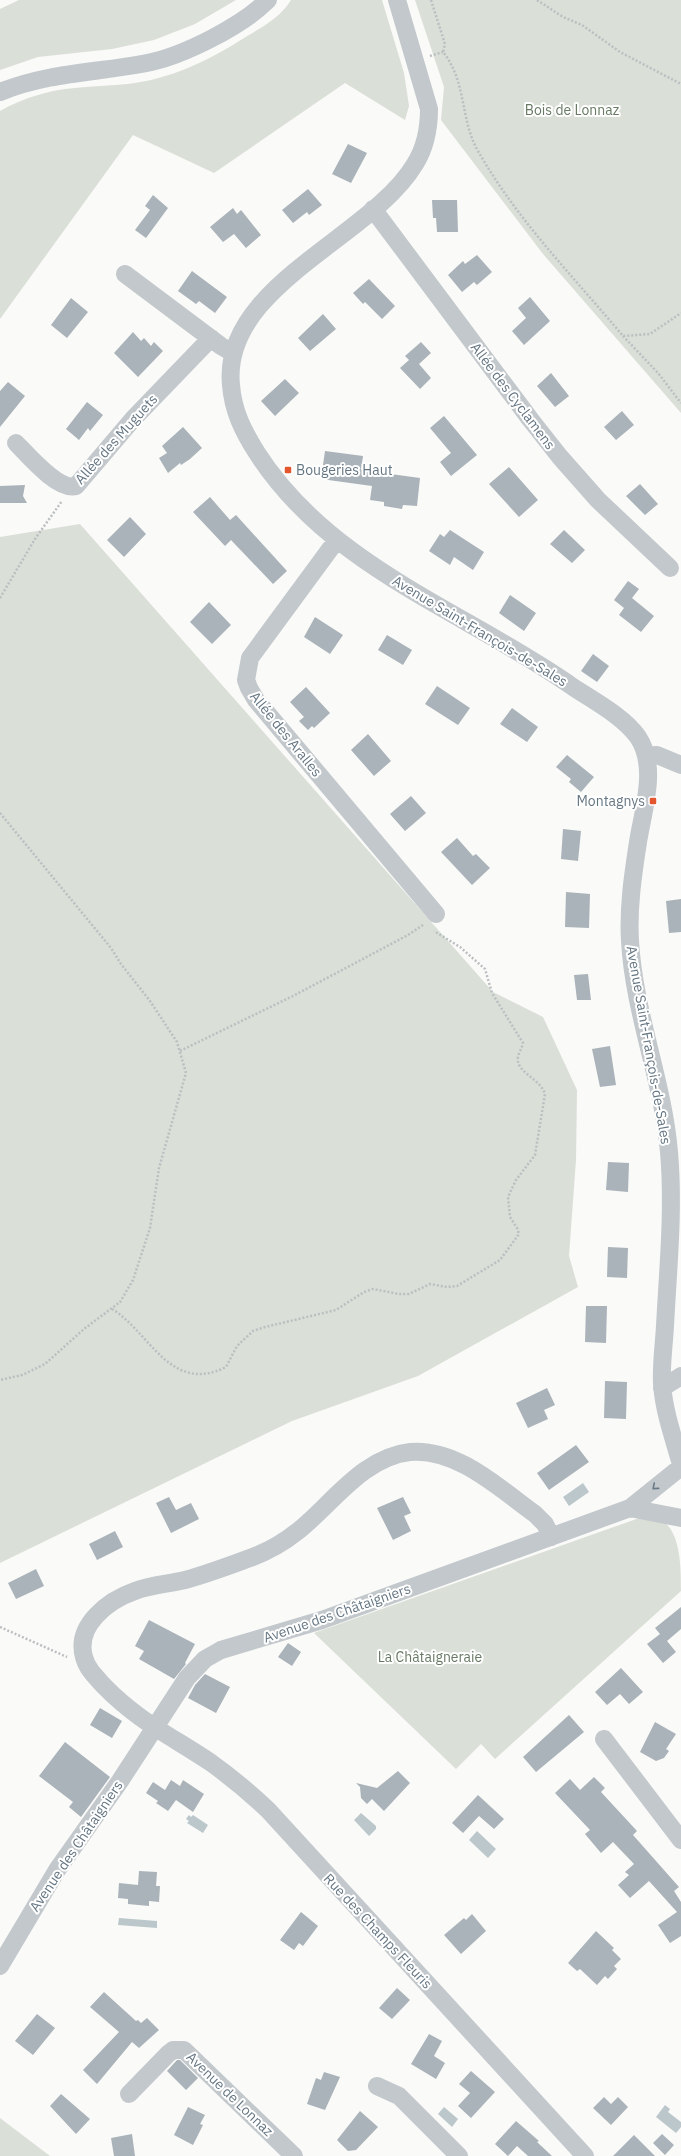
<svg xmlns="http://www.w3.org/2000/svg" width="681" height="2156" font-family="'IBM Plex Sans',sans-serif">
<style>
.green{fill:#dadfd7}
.water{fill:#bbc7cb}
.building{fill:#aab3b9}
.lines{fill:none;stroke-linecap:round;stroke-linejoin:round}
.path{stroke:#bbbfc2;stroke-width:2.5;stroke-dasharray:2 2;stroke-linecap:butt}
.minor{stroke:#c3c8cc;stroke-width:18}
.oneway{stroke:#6a7a87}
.poi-dot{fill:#e4572e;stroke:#fff;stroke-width:1.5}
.labels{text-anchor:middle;stroke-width:4;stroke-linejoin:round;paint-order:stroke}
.park-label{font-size:14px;fill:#687a64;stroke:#fff}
.street-label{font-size:14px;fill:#657683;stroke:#fff}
.poi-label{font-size:14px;fill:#657683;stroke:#fff;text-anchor:start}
</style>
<rect width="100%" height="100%" fill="#fafaf8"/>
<path class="green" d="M19,0H236L195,24L154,40L112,49L38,57L0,70V9Z
M291,0H382L404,73L409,106L405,120L345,83L214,173L133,135L0,319V111C23,98 49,90 75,88C104,85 134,86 162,77C191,69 219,54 244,38C261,28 281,17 291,0Z
M415,0H681V413L543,254L441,120L444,87Z
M80,524L493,992L543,1017L577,1090L576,1160L569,1256L578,1287L418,1376L292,1421L0,1563V537Z
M642,1517C648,1518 655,1518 661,1520C681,1531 681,1568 681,1591L495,1759L481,1744L456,1769L314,1633Z
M0,2118L50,2156H0Z"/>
<path class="water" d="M583,1483L589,1492L569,1506L563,1497Z
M361,1813L376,1826V1829L369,1836L354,1820Z
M189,1815L191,1817L193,1815L208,1825L203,1833L187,1823L189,1821L186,1819Z
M477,1831L496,1849L488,1858L469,1840Z
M119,1918L157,1921V1928L118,1925Z
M665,2105L670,2109L668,2112L681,2122V2127L676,2133L656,2117Z
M444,2107L458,2119L452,2127L438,2114Z"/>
<path class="building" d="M348,144L367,153L351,183L332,174Z
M308,189L322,205L309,215L307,212L293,223L282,210Z
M153,195L168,208L146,238L135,230L150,210L145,206Z
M432,200H457L458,232H437L436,218H433Z
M233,208L237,214L241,210L261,235L246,248L234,234L223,242L210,227Z
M477,255L492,272L477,285L474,282L462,292L448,275L463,261L465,264Z
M192,271L227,297L215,313L199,301L196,304L178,291Z
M369,279L395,306L382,319L365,302L363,304L353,293Z
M530,297L550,321L524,345L512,331L526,318L518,308Z
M71,298L88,312L67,338L51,325Z
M323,314L336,329L310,351L298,338Z
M133,332L141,341L144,338L151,346L154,342L163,351L138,377L114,353Z
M421,342L431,353L419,364L431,378L420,389L400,368L409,360L405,356Z
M551,373L569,396L555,407L537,386Z
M285,379L299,393L275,416L261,401Z
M8,382L25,396L0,427V391Z
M87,402L103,415L90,431L88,428L79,440L66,429Z
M622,411L634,425L616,440L604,427Z
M444,416L477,455L451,476L440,462L451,453L430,428Z
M183,427L202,448L190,459L181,465L180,463L168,473L159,458L167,453L162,446Z
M325,451L363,456L361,470L420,478L417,506L403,505L402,509L384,506V502L370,500L372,486L321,479Z
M509,467L538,500L519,517L489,484Z
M640,484L658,504L645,515L626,496Z
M25,485L23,496L27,503H0V486Z
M210,497L230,520L236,515L287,571L273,584L231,540L225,546L193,512Z
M130,517L146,534L124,557L107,540Z
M450,530L484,552L473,570L454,557L450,565L429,551L440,534L444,537Z
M564,530L585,550L572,563L550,544Z
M628,581L639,589L632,598L654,616L641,632L619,615L624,608L614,600Z
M510,595L536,613L524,631L499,613Z
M209,602L231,625L212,644L190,622Z
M315,617L343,635L330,654L304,637Z
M387,635L412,650L403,665L378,650Z
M593,654L609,666L597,682L581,671Z
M437,686L470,708L458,725L425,704Z
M306,687L330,713L314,728L312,726L308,730L299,721L304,717L290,702Z
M512,708L538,727L527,742L500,724Z
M368,734L391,761L374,776L351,750Z
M567,755L594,777L581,792L569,782L571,779L556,767Z
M411,796L426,813L405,831L390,814Z
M563,829L581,831L578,861L561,859Z
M457,838L473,856L476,854L490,868L472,885L441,852Z
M566,892L590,894L589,928L565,927Z
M681,899V932L669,933L666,901Z
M588,974L591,1000H577L574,975Z
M610,1046L616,1085L600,1087L592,1049Z
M608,1162L629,1163L628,1192L606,1190Z
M608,1247L628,1248L627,1278L607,1277Z
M586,1306H607L606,1343L585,1342Z
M605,1381L627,1382L626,1419L604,1418Z
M547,1388L555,1405L544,1410L548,1419L528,1428L516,1403Z
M576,1445L589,1462L549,1490L537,1473Z
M169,1497L176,1510L191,1503L199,1519L171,1533L156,1503Z
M403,1497L411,1513L404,1516L411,1531L393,1540L377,1508Z
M115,1531L123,1547L97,1560L89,1544Z
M36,1569L44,1586L16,1599L8,1583Z
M681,1607V1629L667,1641L676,1652L663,1663L647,1644L660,1634L655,1628Z
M149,1620L195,1644L185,1663L186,1664L174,1679L139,1659L144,1651L135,1646Z
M288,1643L301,1652L292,1666L278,1657Z
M621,1668L643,1692L629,1704L620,1694L607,1705L595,1692Z
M205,1674L230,1687L216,1713L188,1698L195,1685Z
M100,1708L122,1721L112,1738L90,1725Z
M569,1715L584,1732L536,1772L523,1757Z
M655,1722L676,1734L666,1749L669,1751L664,1758L656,1761L640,1752Z
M65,1742L110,1777L81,1817L69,1807L73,1802L39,1776Z
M398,1771L410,1783L384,1811L372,1799L367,1804L361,1798L360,1787L356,1783L377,1788Z
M594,1777L605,1788L601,1792L637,1831L633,1835L679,1887L674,1891L681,1902V1936L670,1943L658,1925L677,1912L649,1881L630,1898L618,1885L629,1875L625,1872L634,1864L613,1842L601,1853L585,1834L590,1830L555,1793L570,1779L580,1790Z
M171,1780L180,1786L183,1780L204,1794L193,1812L176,1800L168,1811L156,1803L158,1801L146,1793L153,1782L165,1790Z
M478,1795L504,1819L494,1829L479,1816L463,1833L452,1823Z
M139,1871L157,1872L156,1886H160L159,1902L149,1901V1906L128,1904V1899L118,1898L119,1883L138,1885Z
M301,1912L318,1926L303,1946L299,1943L294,1950L280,1940Z
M472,1914L486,1931L461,1954L444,1935L464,1918L466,1920Z
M596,1931L614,1948L612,1950L621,1959L614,1966L617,1969L608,1979L605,1976L597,1985L580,1969L577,1971L568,1963Z
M397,1988L410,2000L392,2019L379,2008Z
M104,1992L136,2021L138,2020L141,2023L147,2018L159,2030L139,2048L132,2042L97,2084L83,2070L119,2032L90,2007Z
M37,2014L55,2028L33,2055L15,2041Z
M429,2034L442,2041L434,2056L445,2063L436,2079L411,2064Z
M177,2060H180L198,2078L186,2090L167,2071Z
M471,2071L495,2092L471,2118L458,2106L470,2093L459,2084Z
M324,2072L340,2077L325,2110L307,2104L316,2078L321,2080Z
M61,2094L90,2119L76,2134L50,2106Z
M604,2097L611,2104L618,2097L628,2107L611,2125L593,2108Z
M188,2107L205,2115L200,2124L203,2125L193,2145L174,2135Z
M360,2111L378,2127L356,2150L348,2151L337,2140Z
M516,2121L539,2141L537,2142L552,2156H528L517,2146L508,2156L495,2144Z
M132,2134L135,2156H114L111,2138Z
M662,2134L674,2145L665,2155L653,2143Z
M634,2135L655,2156H613Z"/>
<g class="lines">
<path class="path" d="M431,0L445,44L443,52C467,82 460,120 478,151C517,220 573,276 623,336L650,334L681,313
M537,0L563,17L582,25L620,52L681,84
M430,56L443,52
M623,336L658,373L681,403
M0,598L35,539L62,501
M0,813L111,948L121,964L150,1001L177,1042L186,1073L159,1168L150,1228L133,1280L120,1302L84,1329L45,1364L22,1375L0,1380
M180,1051L293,996L408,935L423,925
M112,1309C150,1332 170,1395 226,1367L237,1346L253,1331L265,1327L336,1310L364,1292L373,1289L399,1294H409L430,1284L447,1287L457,1286L500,1260L519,1234L517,1228L510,1217L508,1197L516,1180L535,1155L545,1094C540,1078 515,1072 518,1057C519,1052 522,1048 523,1043L492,993L485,969L460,947L434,931
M0,1627L67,1657"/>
<path class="minor" d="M397,0L429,109C429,128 425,148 415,164C371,238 221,286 231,385C233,411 243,431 257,453C331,568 465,611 573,687C594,701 623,716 638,737C658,767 643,810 638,842C633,874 628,908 630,941C634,1013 663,1081 669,1152C674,1210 668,1268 665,1326C664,1345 661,1364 662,1384C664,1411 673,1437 681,1464
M0,92C51,72 95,73 147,63C183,56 242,26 268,0
M373,209L530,419L560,457L598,500L670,568
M125,274L221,346L233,353
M16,443C28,455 58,491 76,486L133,419L211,338
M336,541L250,658L246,680L249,688L256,700L436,914
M646,756L657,755L681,765
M662,1388L681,1376
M630,1508L681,1518
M551,1537L545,1524L535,1514C499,1488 457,1448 410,1452C363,1457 332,1504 298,1531C283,1543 267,1552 250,1558C228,1566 207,1574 185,1580C169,1584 151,1585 135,1591C109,1600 75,1625 84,1657C87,1669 96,1677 104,1686C138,1721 171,1736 210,1762C231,1777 250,1793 268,1810L585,2156
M604,1739L681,1840
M0,1966L57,1870L120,1781L187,1678L205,1659L221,1650L322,1620L630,1508L681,1467
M377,2086L399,2096L459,2156
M129,2094L168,2054L173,2050H184L294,2156"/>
</g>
<defs><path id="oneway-chevron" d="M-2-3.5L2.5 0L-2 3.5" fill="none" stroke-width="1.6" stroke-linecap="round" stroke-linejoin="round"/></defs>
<use class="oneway" href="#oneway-chevron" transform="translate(655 1487) rotate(140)"/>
<g class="poi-dot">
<rect x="284" y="466" width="8" height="8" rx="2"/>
<rect x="649" y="797" width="8" height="8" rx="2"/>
</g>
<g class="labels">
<g class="park-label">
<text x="572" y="115">Bois de Lonnaz</text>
<text x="430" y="1662">La Châtaigneraie</text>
</g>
<g class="street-label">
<text transform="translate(513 396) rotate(53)" y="5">Allée des Cyclamens</text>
<text transform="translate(116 439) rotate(-48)" y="5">Allée des Muguets</text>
<text transform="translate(480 631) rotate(31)" y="5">Avenue Saint-François-de-Sales</text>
<text transform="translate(286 734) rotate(51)" y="5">Allée des Aralles</text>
<text transform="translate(649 1045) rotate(80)" y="5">Avenue Saint-François-de-Sales</text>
<text transform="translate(337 1613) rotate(-19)" y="5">Avenue des Châtaigniers</text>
<text transform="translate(76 1846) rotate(-56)" y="5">Avenue des Châtaigniers</text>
<text transform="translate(378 1931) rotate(47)" y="5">Rue des Champs Fleuris</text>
<text transform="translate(230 2094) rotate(44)" y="5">Avenue de Lonnaz</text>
</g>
<g class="poi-label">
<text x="296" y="475">Bougeries Haut</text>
<text x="645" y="806" text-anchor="end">Montagnys</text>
</g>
</g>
</svg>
